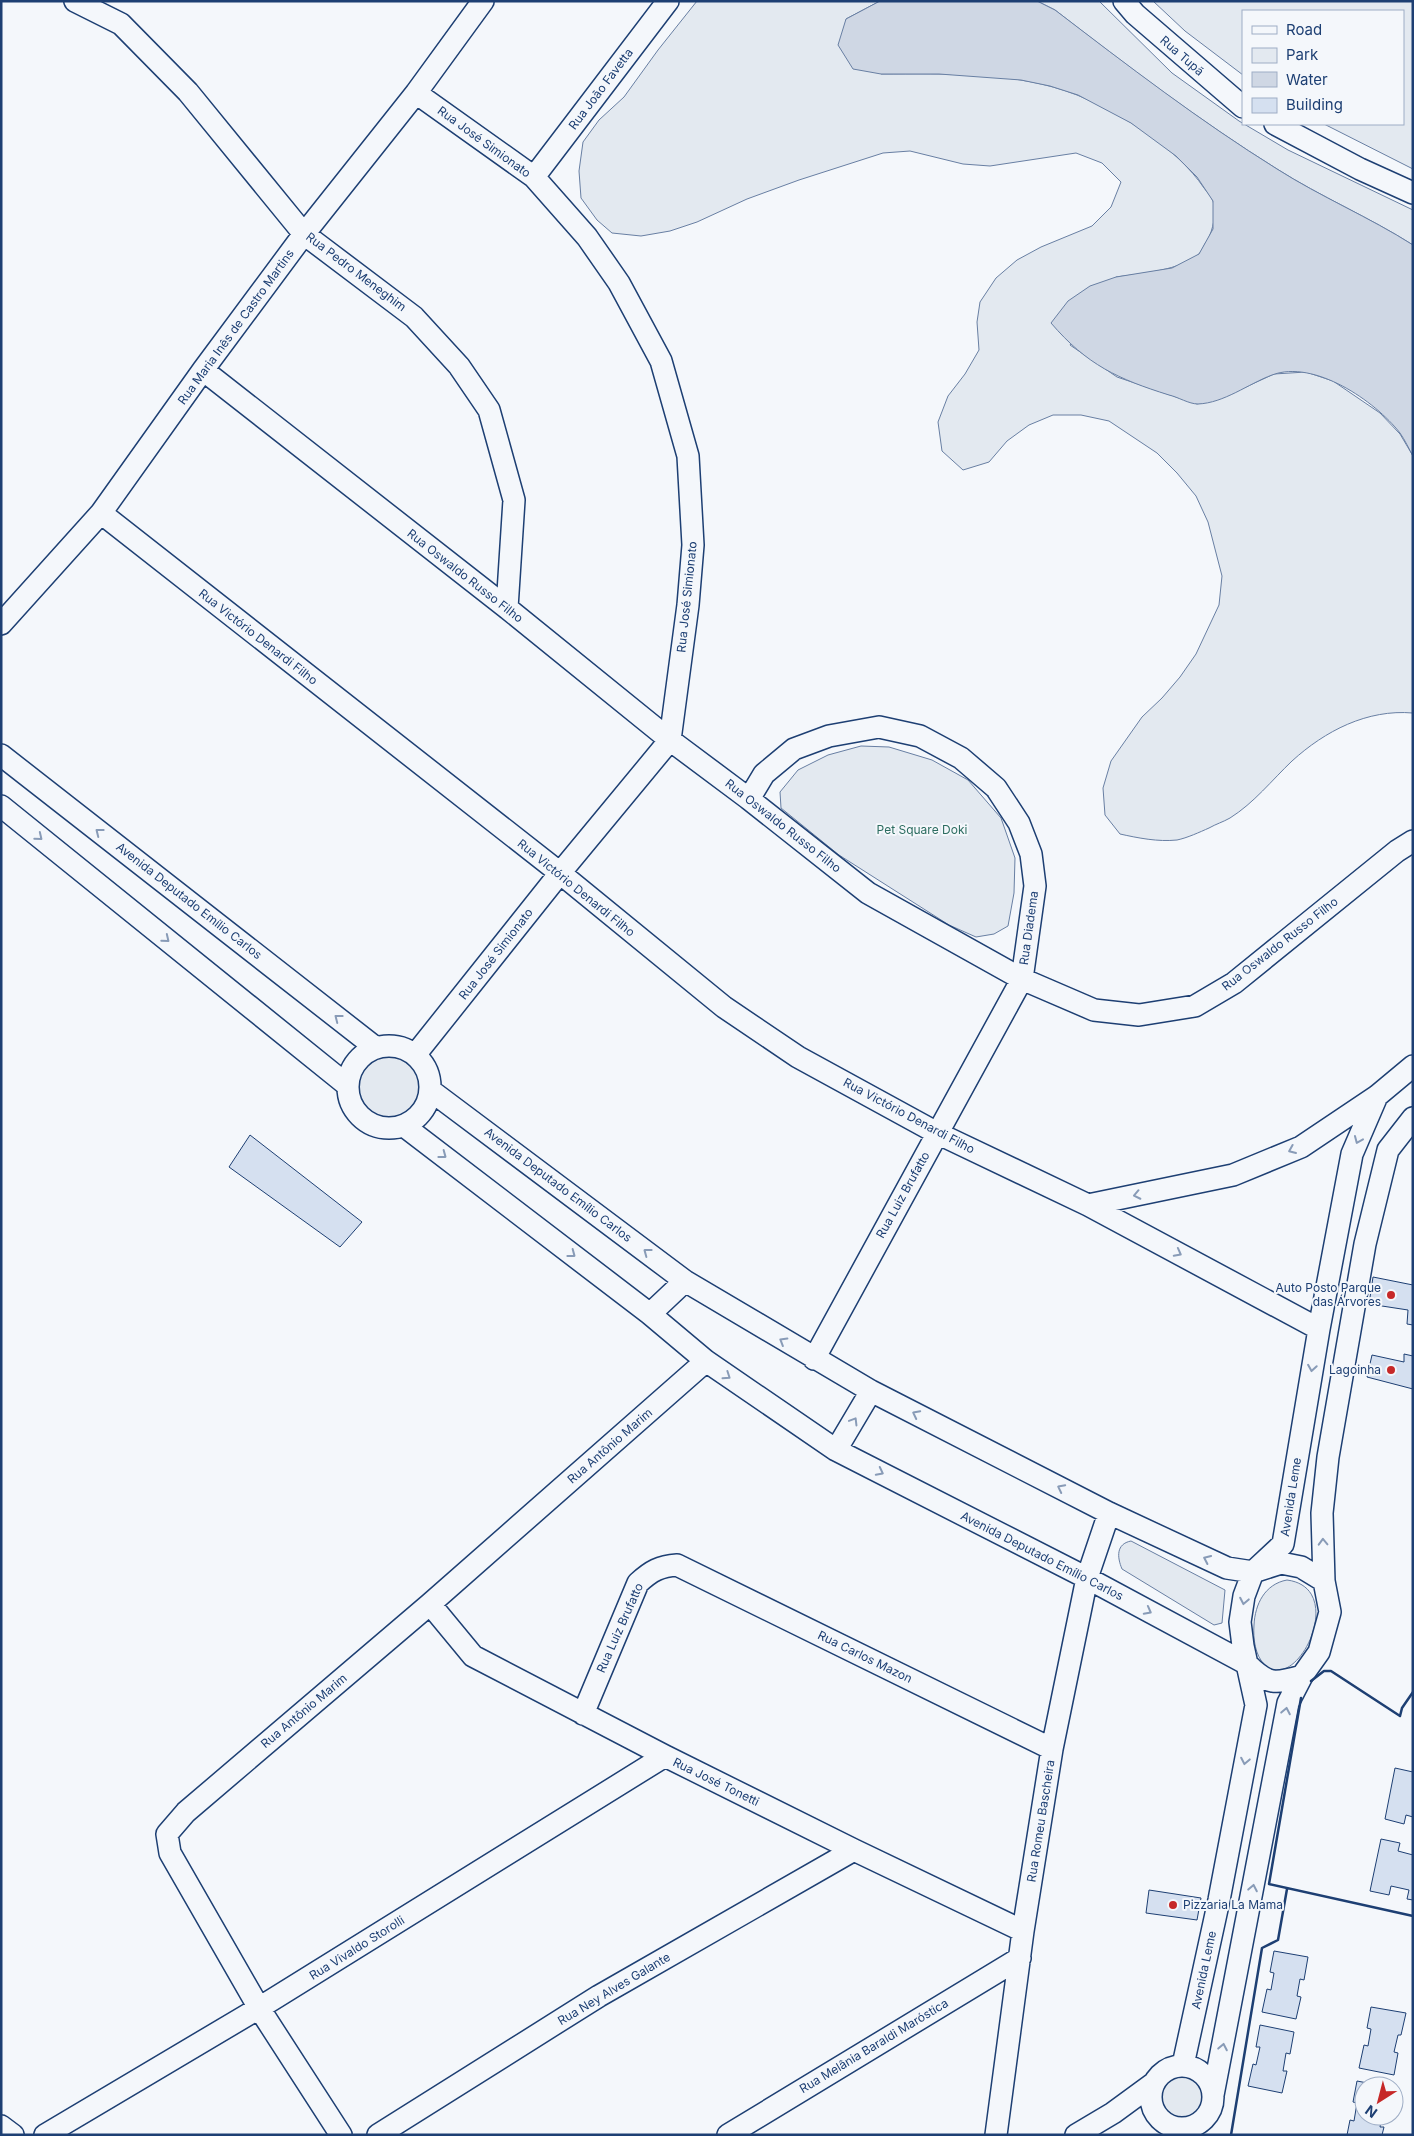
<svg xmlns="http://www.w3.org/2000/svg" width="1414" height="2136" font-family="Inter,sans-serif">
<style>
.green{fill:#e3e9f0;stroke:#687fa3}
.water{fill:#cfd7e4;stroke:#687fa3}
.building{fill:#d5e0f0;stroke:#1d3f73}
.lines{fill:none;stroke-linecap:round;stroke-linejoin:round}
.minor-casing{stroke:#1d3f73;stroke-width:24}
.minor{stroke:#f4f7fb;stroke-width:21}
.wall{stroke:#1d3f73;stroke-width:2.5}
.oneway{stroke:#889bb7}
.poi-dot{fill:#c62828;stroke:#f4f7fb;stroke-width:2}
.labels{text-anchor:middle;stroke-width:4;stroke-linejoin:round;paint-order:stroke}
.street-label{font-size:12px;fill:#1d3f73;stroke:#f4f7fb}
.park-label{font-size:12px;fill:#2c6c60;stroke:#f4f7fb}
.poi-label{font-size:12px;fill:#1d3f73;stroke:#f4f7fb;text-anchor:end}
</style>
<rect width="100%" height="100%" fill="#f4f7fb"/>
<path class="green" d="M697,1H880L846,19L881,74C946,74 1016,71 1077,95C1121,113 1177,148 1204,188C1207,192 1211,196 1213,201C1217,213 1213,230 1207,241C1204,244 1202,251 1199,254C1182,270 1139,274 1116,277L1070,345L1117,377L1197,404L1224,397L1274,374L1306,372L1333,381L1380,413L1400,434L1413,456V713C1367,709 1325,731 1292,761C1272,780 1254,803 1230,818C1223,822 1216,824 1209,828C1200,832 1187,838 1177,840C1158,842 1138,838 1120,834L1105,815L1103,788L1111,761L1142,717L1162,698L1180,677L1196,654L1219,605L1222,576L1208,522L1196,496L1177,473L1157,453L1109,421L1081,415H1053L1029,425L1007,441L989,462L963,470L942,451L938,422L948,396L965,374L979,350L977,322L980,302L996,278L1017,260L1041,247L1092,226L1111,207L1121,182L1102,163L1076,153L990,166L963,164L910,151L883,153L799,180L747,199L697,222L670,231L641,236L612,233L597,220L581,198L579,171L583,142L599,120L624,97L658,50Z
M1037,1H1099L1172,73L1239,121L1288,150L1413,210V245C1369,217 1321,197 1277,169C1200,121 1127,66 1055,10Z
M1153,1H1413V169L1324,124H1403V11H1243V75L1185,31Z
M861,746L889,747L932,760L968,780L1001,818L1015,858L1014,893L1008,926L994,934L976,937L949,925L839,855L781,808L780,792L798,770L828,755Z
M358 1086a31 31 0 1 1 62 0a31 31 0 1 1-62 0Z
M1131,1541L1225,1590L1222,1623L1214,1625L1122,1569C1117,1557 1116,1544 1131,1541Z
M1287,1580C1349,1588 1297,1695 1265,1665C1255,1656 1253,1638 1254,1625C1255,1604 1265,1584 1287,1580Z
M1158 2097a24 24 0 1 1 48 0a24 24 0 1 1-48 0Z"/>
<path class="water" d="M880,1H1037L1055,10C1127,65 1200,121 1277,169C1321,197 1369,217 1413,245V456C1409,449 1405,440 1400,433C1375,401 1314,359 1272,375C1248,384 1224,403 1198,404C1189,404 1178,397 1169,395C1118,379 1087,365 1051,323L1068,301L1090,286L1116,277L1172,268L1199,254L1213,229V201L1197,177L1176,156L1131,123L1078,95L1050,86L1021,80L939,74H881L853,69L838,45L846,19Z"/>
<path class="building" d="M250,1135L362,1222L340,1247L229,1167Z
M1373,1277L1413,1285V1325L1407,1324L1408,1310L1369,1304Z
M1404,1354L1413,1356V1389L1367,1377L1372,1355L1404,1362Z
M1395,1768L1413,1772V1817L1406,1815L1404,1824L1385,1819Z
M1381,1839L1400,1843L1398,1851L1413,1855V1900L1407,1899L1409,1890L1391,1886L1389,1895L1370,1891Z
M1149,1890L1201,1898L1197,1920L1146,1913Z
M1274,1951L1308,1957L1304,1980L1300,1979L1297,1996L1301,1997L1296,2019L1262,2012L1267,1989L1271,1990L1274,1973L1270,1972Z
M1371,2007L1406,2013L1401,2035H1398L1394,2052L1398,2053L1394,2075L1359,2068L1364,2045L1368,2046L1371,2029L1367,2028Z
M1260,2025L1294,2032L1290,2054L1286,2053L1283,2071H1287L1282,2093L1248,2086L1253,2064L1256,2065L1260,2047H1256Z
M1357,2081L1383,2086H1364V2116H1382L1380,2127H1384L1382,2135H1347L1350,2120L1354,2121L1357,2103L1353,2102Z"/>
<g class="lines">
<g class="minor-casing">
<path id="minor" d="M75,1L121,24L188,92L304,234L414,317L459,366L489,410L514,500L507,608
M1124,1L1135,14L1243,107
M1275,124L1360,169L1413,193
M534,177L668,1
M203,370L507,608L670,740L749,799L868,893L1022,979L1094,1010L1139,1015L1195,1006L1234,983L1397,851L1413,841
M101,513L560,873L724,1007L798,1057L937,1133L1088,1205L1319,1329
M1,624L101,513L203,370L304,234L416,93L483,1
M1,755L376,1048
M749,799L764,774L794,749L829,736L879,727L920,736L961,758L996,788L1019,823L1031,854L1035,886L1022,979L814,1359
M1,806L347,1085
M348 1087a41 41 0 1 1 82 0a41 41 0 1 1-82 0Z
M415,1055L560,873L670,740L688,605L693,545L688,456L661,361L619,283L587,237L534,177L416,93
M430,1090L685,1281L871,1391L1109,1513L1227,1568L1253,1572L1281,1563L1301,1567L1324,1581
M404,1126L650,1314L706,1361L836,1450L1087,1578L1247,1664C1268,1685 1274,1684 1302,1676
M1088,1205L1233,1175L1301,1147L1377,1096L1413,1066
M650,1314L685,1281
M836,1450L871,1391
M430,1604L473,1656L665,1756L854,1850L1023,1931
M583,1714L638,1583C651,1571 660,1566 677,1565L1052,1749
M1183,2065L1219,1900L1256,1705L1243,1646L1240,1622L1244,1596L1253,1572L1283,1544L1319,1329L1352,1154L1377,1096
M1151 2097a31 31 0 1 1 62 0a31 31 0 1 1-62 0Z
M1213,2095L1288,1703L1302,1676L1319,1652L1330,1612L1324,1581L1322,1513L1328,1457L1365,1244L1388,1150L1413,1118
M1,2126L13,2135
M45,2135L259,2008L665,1756
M341,2135L259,2008L170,1853L167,1834L186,1812L430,1604L706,1361
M378,2135L599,1996L854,1850
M728,2135L1020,1958
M996,2135L1023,1931L1052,1749L1087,1578L1109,1513
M1076,2135L1113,2113L1154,2083"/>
</g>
<use href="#minor" class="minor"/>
<path class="wall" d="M1311,1681L1324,1671H1331L1400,1716L1402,1708L1413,1692
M1301,1698L1269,1884L1413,1916
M1231,2135L1262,1948L1278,1940L1287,1889"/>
</g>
<defs><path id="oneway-chevron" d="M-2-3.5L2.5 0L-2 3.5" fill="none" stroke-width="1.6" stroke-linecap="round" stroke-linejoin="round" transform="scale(1.25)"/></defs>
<g class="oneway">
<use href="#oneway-chevron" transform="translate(99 832) rotate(-142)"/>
<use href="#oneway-chevron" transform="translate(39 837) rotate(39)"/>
<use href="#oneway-chevron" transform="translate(166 939) rotate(39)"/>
<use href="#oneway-chevron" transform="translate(338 1018) rotate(-142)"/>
<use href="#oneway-chevron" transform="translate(1358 1140) rotate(113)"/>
<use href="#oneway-chevron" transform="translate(1292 1150) rotate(157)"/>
<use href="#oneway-chevron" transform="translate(443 1155) rotate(37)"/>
<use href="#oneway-chevron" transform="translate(1137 1195) rotate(168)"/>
<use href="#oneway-chevron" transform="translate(647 1252) rotate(-143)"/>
<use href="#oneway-chevron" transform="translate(1178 1253) rotate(28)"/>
<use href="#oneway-chevron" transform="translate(572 1254) rotate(37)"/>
<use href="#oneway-chevron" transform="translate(783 1341) rotate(-149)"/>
<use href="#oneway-chevron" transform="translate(1312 1368) rotate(99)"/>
<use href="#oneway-chevron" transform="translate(727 1376) rotate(34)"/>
<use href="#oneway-chevron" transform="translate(916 1414) rotate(-153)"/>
<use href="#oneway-chevron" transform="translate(854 1421) rotate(-59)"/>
<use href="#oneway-chevron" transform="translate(880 1472) rotate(27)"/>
<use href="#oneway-chevron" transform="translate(1061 1488) rotate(-153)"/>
<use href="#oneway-chevron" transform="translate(1323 1542) rotate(-92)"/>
<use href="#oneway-chevron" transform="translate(1207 1559) rotate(-155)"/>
<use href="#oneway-chevron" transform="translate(1244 1601) rotate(101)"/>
<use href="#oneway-chevron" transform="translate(1148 1611) rotate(28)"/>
<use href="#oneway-chevron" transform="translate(1286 1711) rotate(-79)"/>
<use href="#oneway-chevron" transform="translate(1245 1761) rotate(101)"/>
<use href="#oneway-chevron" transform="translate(1253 1888) rotate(-79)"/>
<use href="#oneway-chevron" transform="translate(1223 2047) rotate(-79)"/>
</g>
<g class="poi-dot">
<circle cx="1391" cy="1295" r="5"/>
<circle cx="1391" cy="1370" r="5"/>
<circle cx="1173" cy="1905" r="5"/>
</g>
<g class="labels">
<g class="street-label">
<text transform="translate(1182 56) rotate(41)" y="4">Rua Tupã</text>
<text transform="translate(601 89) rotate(-53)" y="4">Rua João Favetta</text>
<text transform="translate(484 142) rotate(36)" y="4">Rua José Simionato</text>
<text transform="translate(356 272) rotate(37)" y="4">Rua Pedro Meneghim</text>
<text transform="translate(236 327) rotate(-54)" y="4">Rua Maria Inês de Castro Martins</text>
<text transform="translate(465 576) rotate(38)" y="4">Rua Oswaldo Russo Filho</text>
<text transform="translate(687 597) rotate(-84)" y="4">Rua José Simionato</text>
<text transform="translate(258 637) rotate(38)" y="4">Rua Victório Denardi Filho</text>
<text transform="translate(783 826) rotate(38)" y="4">Rua Oswaldo Russo Filho</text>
<text transform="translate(576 888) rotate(39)" y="4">Rua Victório Denardi Filho</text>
<text transform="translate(189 901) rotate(38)" y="4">Avenida Deputado Emílio Carlos</text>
<text transform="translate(1029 928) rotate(-82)" y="4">Rua Diadema</text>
<text transform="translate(1280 944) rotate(-38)" y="4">Rua Oswaldo Russo Filho</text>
<text transform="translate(496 954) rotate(-52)" y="4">Rua José Simionato</text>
<text transform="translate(909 1116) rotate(28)" y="4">Rua Victório Denardi Filho</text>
<text transform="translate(558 1185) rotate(37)" y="4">Avenida Deputado Emílio Carlos</text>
<text transform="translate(903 1195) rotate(-61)" y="4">Rua Luiz Brufatto</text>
<text transform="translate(610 1446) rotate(-41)" y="4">Rua Antônio Marim</text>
<text transform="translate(1291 1497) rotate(-81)" y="4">Avenida Leme</text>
<text transform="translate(1042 1556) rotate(27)" y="4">Avenida Deputado Emílio Carlos</text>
<text transform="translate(620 1628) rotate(-66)" y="4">Rua Luiz Brufatto</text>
<text transform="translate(865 1657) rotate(26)" y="4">Rua Carlos Mazon</text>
<text transform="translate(304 1711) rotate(-40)" y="4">Rua Antônio Marim</text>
<text transform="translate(716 1782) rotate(26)" y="4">Rua José Tonetti</text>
<text transform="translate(1041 1821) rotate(-81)" y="4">Rua Romeu Bascheira</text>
<text transform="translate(357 1948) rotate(-32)" y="4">Rua Vivaldo Storolli</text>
<text transform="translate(1204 1970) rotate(-78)" y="4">Avenida Leme</text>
<text transform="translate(614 1989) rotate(-31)" y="4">Rua Ney Alves Galante</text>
<text transform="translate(874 2046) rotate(-31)" y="4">Rua Melânia Baraldi Maróstica</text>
</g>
<g class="park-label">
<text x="922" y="834">Pet Square Doki</text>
</g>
<g class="poi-label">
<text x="1381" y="1292">Auto Posto Parque<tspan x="1381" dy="14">das Árvores</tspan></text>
<text x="1381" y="1374">Lagoinha</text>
<text x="1183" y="1909" text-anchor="start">Pizzaria La Mama</text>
</g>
</g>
<rect width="1414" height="2136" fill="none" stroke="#1d3f73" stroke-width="5"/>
<rect x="1242" y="10" width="162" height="115" fill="#f4f7fb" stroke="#9eadc5"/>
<rect x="1252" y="26" width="25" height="8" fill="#f4f7fb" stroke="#9eadc5"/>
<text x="1286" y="35" font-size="15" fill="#1d3f73">Road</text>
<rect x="1252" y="48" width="25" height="15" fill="#e3e9f0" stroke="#9eadc5"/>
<text x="1286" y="60" font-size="15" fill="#1d3f73">Park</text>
<rect x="1252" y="72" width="25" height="15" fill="#cfd7e4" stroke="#9eadc5"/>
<text x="1286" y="85" font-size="15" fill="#1d3f73">Water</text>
<rect x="1252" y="98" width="25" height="15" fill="#d5e0f0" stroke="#9eadc5"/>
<text x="1286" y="110" font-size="15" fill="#1d3f73">Building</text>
<g transform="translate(1379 2101) rotate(216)"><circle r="24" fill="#f4f7fb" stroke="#9eadc5"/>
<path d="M0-4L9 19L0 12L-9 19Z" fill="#c62828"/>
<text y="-8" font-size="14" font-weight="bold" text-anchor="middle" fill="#1d3f73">N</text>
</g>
</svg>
